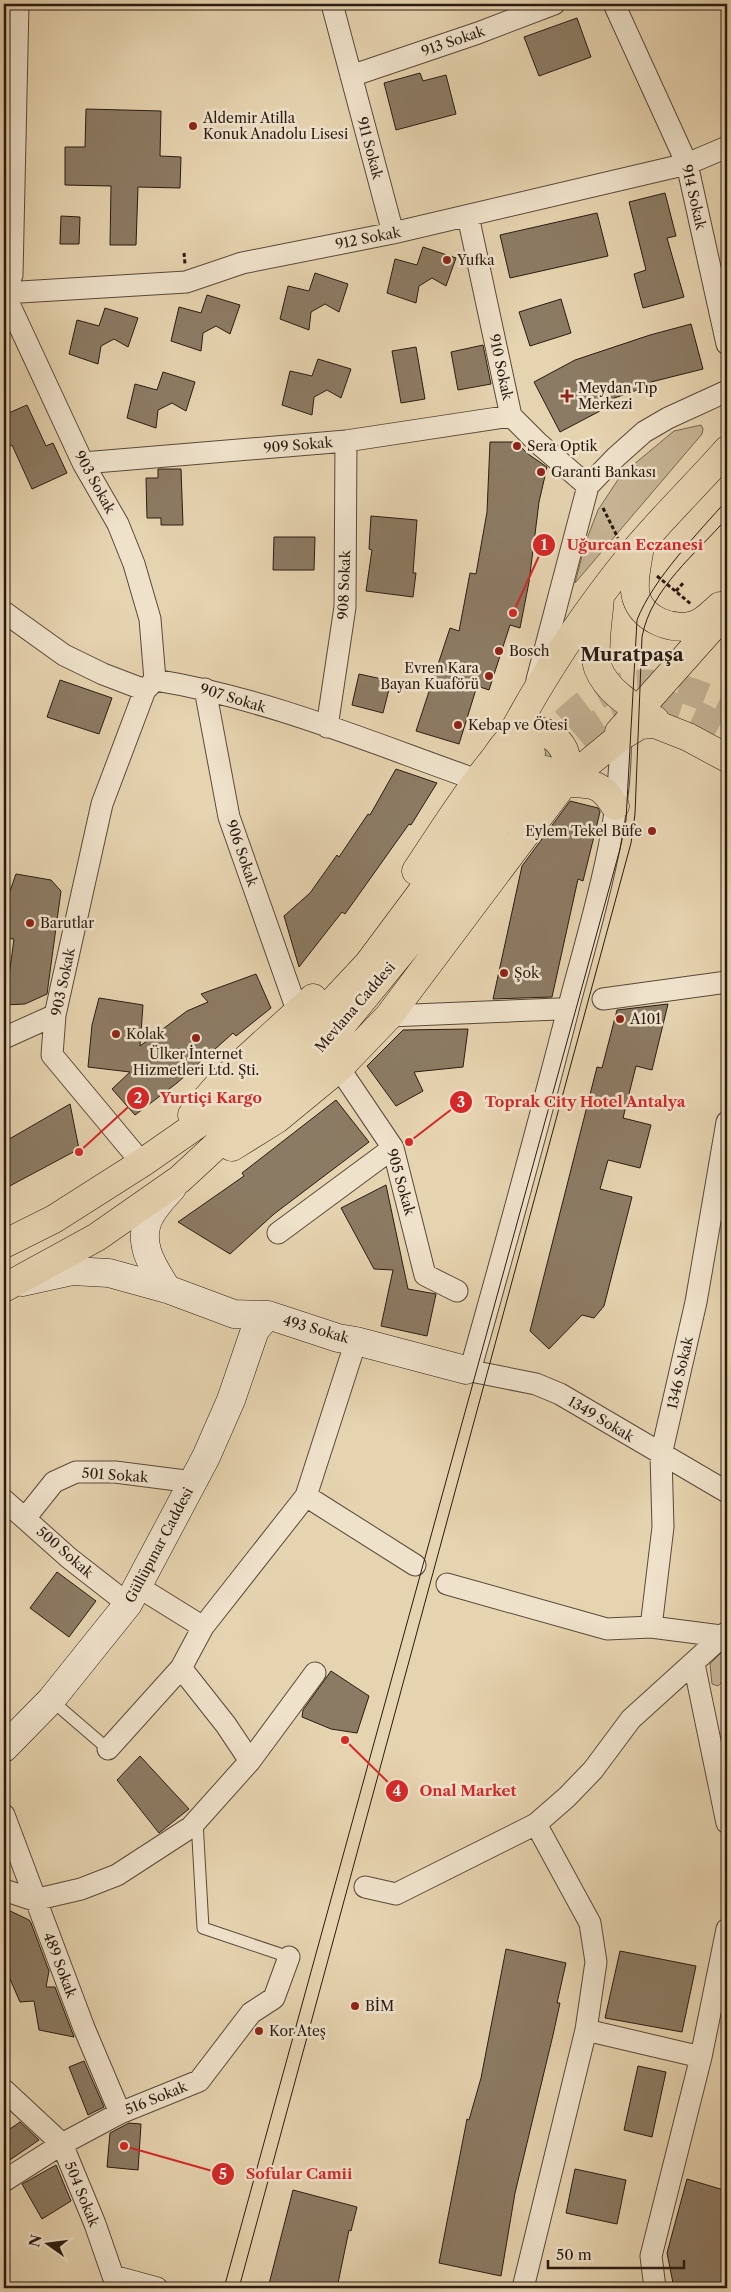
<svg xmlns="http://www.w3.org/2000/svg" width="731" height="2292" font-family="'Libre Caslon Text',serif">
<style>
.green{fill:#c6b494;stroke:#786853}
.building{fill:#8c7b64;stroke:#2a1b12}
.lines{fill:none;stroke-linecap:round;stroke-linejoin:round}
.primary-tunnel{stroke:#c0ae90;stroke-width:28;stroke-dasharray:28 14;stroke-linecap:butt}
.lane-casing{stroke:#594939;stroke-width:13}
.street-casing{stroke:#594939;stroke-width:23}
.secondary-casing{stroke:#2a1b12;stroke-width:29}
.primary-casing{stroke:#2a1b12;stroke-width:29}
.path{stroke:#2a1b12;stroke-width:3;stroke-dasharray:4 2.5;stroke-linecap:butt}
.lane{stroke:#efe2cb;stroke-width:11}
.street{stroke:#efe2cb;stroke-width:21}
.secondary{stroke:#efe2cb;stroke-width:28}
.primary{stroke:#e6d3af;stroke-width:28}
.tram{stroke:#2a1b12;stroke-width:1}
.poi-dot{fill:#8f2418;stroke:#efe2cb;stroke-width:2}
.labels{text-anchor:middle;stroke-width:5;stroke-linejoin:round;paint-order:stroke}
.street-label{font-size:14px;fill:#2a1b12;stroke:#efe2cb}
.poi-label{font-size:14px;fill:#2a1b12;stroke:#efe2cb;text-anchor:start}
.district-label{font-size:19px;font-weight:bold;fill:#2a1b12;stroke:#efe2cb}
.leader{fill:none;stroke:#d62828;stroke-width:2}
.callout-dot{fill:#d62828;stroke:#efe2cb;stroke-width:2}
.mark-label{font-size:15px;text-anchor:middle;font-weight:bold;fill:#fff}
.callout-label{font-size:15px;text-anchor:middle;font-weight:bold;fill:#d62828;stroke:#efe2cb;stroke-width:5;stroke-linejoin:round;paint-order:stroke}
</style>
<rect width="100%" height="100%" fill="#e6d3af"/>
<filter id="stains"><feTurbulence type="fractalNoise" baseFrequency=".004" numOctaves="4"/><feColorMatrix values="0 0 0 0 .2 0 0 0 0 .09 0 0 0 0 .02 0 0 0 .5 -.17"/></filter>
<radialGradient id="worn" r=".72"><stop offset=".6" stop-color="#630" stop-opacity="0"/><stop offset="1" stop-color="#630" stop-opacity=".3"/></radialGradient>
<path class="green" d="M701,425L703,429L702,434L575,583L586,541L598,510L621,475L674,431Z
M727,1647V1677L718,1686L712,1684L710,1664Z"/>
<path class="building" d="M577,18L591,57L539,76L524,37Z
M420,73L423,81L446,75L456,114L396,130L384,83Z
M86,109L161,111L160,156L181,157L180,188L138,187L136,245H110L111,186L65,185V147H85Z
M665,193L676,236L667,238L684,297L643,308L634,274L646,270L629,202Z
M597,213L608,256L510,278L500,235Z
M61,216L80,217L79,244H60Z
M423,247L456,258L446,286L432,278L419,286L416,303L387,293L395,259L417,265Z
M315,273L348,284L339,312L325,304L311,312L309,330L280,319L288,286L309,291Z
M207,295L240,305L230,334L216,326L203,333L201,351L171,341L179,307L201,313Z
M561,299L571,333L530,346L519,312Z
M105,308L138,318L128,347L114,339L101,346L98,364L69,354L77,320L99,326Z
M691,324L703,369L651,382L652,385L597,404L600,411L560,432L534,382L575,360L650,335Z
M483,345L491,384L458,390L451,352Z
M416,347L425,399L401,403L392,351Z
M318,359L351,369L341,398L327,390L314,397L312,415L282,405L290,371L312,376Z
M163,372L195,382L186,411L172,403L158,410L156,428L127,418L135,384L157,390Z
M27,405L46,446L53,443L67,473L32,489L12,445L4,449V415Z
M490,442H516L528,454L547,467L539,502L529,582L520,628L510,625L489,690L477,686L459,744L416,731L450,628L459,631L470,573L476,574L487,512Z
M158,469H181L183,525H161V518H147L146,478H158Z
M371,516L417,520L413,573H416L413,597L366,591L372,550L369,549Z
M274,537H315L314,570H273Z
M359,674L391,681L383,713L352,705Z
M60,680L112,698L99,734L47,717Z
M396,769L437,783L411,825L409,824L345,914L342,912L299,967L284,916L310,893L337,855L339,857L368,814L370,815Z
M570,801L598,808L600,812L583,881L578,879L552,997L493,999L522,866Z
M16,874L51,880L61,891L47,994L25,1004L5,1005L14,939L4,938V908Z
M256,974L271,1008L236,1036L233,1033L177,1083L135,1115L112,1089L130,1072L88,1067L92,1025L99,998L143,1005L140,1046L187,1011L208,1002L201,994Z
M668,1004L652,1070L636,1066L623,1118L651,1125L640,1168L608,1160L600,1189L632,1197L604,1306L594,1318L582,1315L549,1349L530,1331L597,1067L602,1068L617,1010Z
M468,1029L463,1067L414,1072L423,1091L396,1106L367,1066L403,1030Z
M336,1100L369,1142L274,1214L230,1254L178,1222L244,1176L242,1173Z
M70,1104L79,1149L4,1189V1142Z
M386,1185L408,1289L436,1294L427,1336L381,1326L393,1270L374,1269L341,1208Z
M57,1572L96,1601L69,1637L30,1608Z
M331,1671L369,1696L357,1733L331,1729L302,1717L303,1710Z
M140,1756L189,1809L159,1833L117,1780Z
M4,1908L29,1920L31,1923L49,1971L46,1987H55L74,2037L39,2030L34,2001L20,2002L7,1972L4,1971Z
M506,1949L566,1963L557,2003H560L553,2035L515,2193L501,2276L439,2263L467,2119L469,2120L481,2078Z
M620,1951L696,1966L682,2032L605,2018Z
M84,2061L104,2107L88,2115L69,2067Z
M638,2066L666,2072L652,2137L624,2130Z
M20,2122L39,2140L4,2164V2133Z
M129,2123L141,2124L138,2170L107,2167L110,2133Z
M56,2165L71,2201L42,2219L22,2184Z
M575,2169L626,2180L617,2224L566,2213Z
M687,2179L727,2191V2288H674L667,2253Z
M293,2190L357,2207L351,2231L349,2230L337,2288H268Z"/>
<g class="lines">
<path class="primary-tunnel" d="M534,751C551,735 569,716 588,702C631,670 684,685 727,707
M548,767C577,739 612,704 655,704C681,704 705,719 727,731"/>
<g class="lane-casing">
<path id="lane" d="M51,1700L108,1749
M197,1821L203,1928L289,1957"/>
</g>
<g class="street-casing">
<path id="street" d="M18,4L12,275L4,293L83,463L118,524L134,564L150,619L155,680
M332,4L393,233
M614,4L687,164L727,344
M351,76L478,33L554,4
M468,216L511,416L538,443L588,486
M4,293L186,282L242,263L393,233L687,164L727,147
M83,463L346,441L511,416
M4,612L64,655L103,674L145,690L155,680C266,698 372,743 477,780
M537,680L588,486L616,457L644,432L668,418L727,391
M205,689L229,817L298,1013
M327,727L345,607L346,441
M603,999L727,982
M389,1016L559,1009
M4,1038L55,1015
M339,1068L393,1148L425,1275L457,1291
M142,1163L52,1055L55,1015L102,804L145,690
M278,1233L393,1148
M466,1370L536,1384L560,1394L727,1492
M470,1371C505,1247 539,1123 571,998C594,912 624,817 620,727
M306,1496L415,1565
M4,1500L69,1558L128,1604
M26,1517L54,1482L76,1472H115L193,1482
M447,1584L607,1629L651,1627L721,1636
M137,1586L203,1627
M651,1627L663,1527L661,1455L696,1302L727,1122
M694,1664L727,1823
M108,1749L181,1668
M250,1761L315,1673
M4,1815L84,2028L120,2113
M365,1887L396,1894L536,1824L567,1797L593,1770L631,1719L727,1632
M4,1890L34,1900L81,1889L117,1875L191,1827L250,1761L226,1725L181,1668L203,1627L306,1496L356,1341
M586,2030L701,2057
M4,2090L62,2144L95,2224L113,2276L157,2288
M4,2181L62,2144L120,2113L199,2081L251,2013L274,1998L289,1957
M523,2288L586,2030L596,1962L590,1923L536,1824
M655,2288L651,2256L701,2057L727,1929"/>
</g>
<g class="secondary-casing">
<path id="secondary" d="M22,1282L72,1271L109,1273L167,1289L234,1314L268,1315L338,1338L356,1341L466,1370
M167,1289C153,1267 136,1242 150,1216C155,1206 165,1196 172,1188
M4,1748L51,1700L128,1604L206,1457L231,1400L255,1330L268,1315"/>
</g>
<g class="primary-casing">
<path id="primary" d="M640,546C638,562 632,581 636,597C643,620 672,631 694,625C704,622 712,613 720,606
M600,597C599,616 592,651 598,668C607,692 634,707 655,720
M619,732L716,623L727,604
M510,738C544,673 586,611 632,554C662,518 696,485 727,450
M416,871C440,835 463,798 490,764C497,756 503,744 512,737C525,727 541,728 554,738C570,750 567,766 564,783C591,784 600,781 615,806
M192,1115L222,1081L313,998
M232,1147L277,1119L339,1068L389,1016L564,783L620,737L640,725L655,724L688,737L727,758
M4,1244L54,1219L142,1163L231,1101L280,1058L368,964L500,787L531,753
M4,1288L97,1237L180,1179L327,1043L431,916L498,824L545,770"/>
</g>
<path class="path" d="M184,253L185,264
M603,508L618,538
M657,576L691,604
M676,591L684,582"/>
<use href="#lane" class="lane"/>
<use href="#street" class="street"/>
<use href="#secondary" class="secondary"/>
<use href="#primary" class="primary"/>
<path class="tram" d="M224,2288L620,849L626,820L637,620C653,579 698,533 727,500
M239,2288L631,843L635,814L642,637C651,588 696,554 727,518"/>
</g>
<g class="poi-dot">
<circle cx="193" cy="126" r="5"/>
<circle cx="447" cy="260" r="5"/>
<path d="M564.5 388.5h5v5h5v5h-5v5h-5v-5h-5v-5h5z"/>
<circle cx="517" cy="446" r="5"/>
<circle cx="541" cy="472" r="5"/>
<circle cx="499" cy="651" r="5"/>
<circle cx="489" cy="676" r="5"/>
<circle cx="458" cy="725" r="5"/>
<circle cx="652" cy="831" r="5"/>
<circle cx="30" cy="923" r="5"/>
<circle cx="504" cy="973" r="5"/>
<circle cx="620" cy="1019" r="5"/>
<circle cx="116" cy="1034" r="5"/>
<circle cx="196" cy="1038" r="5"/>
<circle cx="355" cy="2006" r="5"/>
<circle cx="259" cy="2031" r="5"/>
</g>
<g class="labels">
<g class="street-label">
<text transform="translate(453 41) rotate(-19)" y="5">913 Sokak</text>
<text transform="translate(370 148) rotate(75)" y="5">911 Sokak</text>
<text transform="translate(694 197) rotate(77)" y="5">914 Sokak</text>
<text transform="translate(368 238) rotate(-11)" y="5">912 Sokak</text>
<text transform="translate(501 367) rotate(78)" y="5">910 Sokak</text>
<text transform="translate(298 445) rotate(-5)" y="5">909 Sokak</text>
<text transform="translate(95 482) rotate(61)" y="5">903 Sokak</text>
<text transform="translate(344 585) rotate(-88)" y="5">908 Sokak</text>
<text transform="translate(233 698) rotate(17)" y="5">907 Sokak</text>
<text transform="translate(242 853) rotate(71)" y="5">906 Sokak</text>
<text transform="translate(63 982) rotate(-78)" y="5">903 Sokak</text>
<text transform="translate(355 1007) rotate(-49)" y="5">Mevlana Caddesi</text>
<text transform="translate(401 1182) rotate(74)" y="5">905 Sokak</text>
<text transform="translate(316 1329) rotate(16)" y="5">493 Sokak</text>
<text transform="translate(680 1373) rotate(-77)" y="5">1346 Sokak</text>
<text transform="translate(601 1419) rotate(31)" y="5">1349 Sokak</text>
<text transform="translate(115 1475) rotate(4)" y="5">501 Sokak</text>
<text transform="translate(159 1545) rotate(-62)" y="5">Güllüpınar Caddesi</text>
<text transform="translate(65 1552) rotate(41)" y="5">500 Sokak</text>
<text transform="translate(60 1965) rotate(69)" y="5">489 Sokak</text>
<text transform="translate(156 2098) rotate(-22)" y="5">516 Sokak</text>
<text transform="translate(82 2194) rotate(68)" y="5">504 Sokak</text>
</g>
<g class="poi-label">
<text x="203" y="123">Aldemir Atilla<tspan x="203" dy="16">Konuk Anadolu Lisesi</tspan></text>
<text x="457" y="265">Yufka</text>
<text x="578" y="393">Meydan Tıp<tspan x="578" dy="16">Merkezi</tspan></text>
<text x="527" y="451">Sera Optik</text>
<text x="551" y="477">Garanti Bankası</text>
<text x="509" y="656">Bosch</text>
<text x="479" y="673" text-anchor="end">Evren Kara<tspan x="479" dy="16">Bayan Kuaförü</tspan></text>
<text x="468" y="730">Kebap ve Ötesi</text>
<text x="642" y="836" text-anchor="end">Eylem Tekel Büfe</text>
<text x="40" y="928">Barutlar</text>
<text x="514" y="978">Şok</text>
<text x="630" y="1024">A101</text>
<text x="126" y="1039">Kolak</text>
<text x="196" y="1059" text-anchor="middle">Ülker İnternet<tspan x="196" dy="16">Hizmetleri Ltd. Şti.</tspan></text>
<text x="365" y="2011">BİM</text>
<text x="269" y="2036">Kor Ateş</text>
</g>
<g class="district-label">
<text x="632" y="661">Muratpaşa</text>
</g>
</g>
<path class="leader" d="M513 613L544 545M79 1152L138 1098M409 1142L461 1102M345 1740L397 1791M124 2146L223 2174"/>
<g class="callout-dot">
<circle cx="513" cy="613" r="5"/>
<circle cx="79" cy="1152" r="5"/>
<circle cx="409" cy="1142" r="5"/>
<circle cx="345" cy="1740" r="5"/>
<circle cx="124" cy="2146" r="5"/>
<circle cx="544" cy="545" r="12"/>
<circle cx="138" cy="1098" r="12"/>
<circle cx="461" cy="1102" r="12"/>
<circle cx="397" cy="1791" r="12"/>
<circle cx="223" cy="2174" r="12"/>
</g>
<g class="mark-label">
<text x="544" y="550">1</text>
<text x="138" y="1103">2</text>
<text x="461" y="1107">3</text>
<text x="397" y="1796">4</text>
<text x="223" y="2179">5</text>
</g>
<g class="callout-label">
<text x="635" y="550">Uğurcan Eczanesi</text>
<text x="211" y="1103">Yurtiçi Kargo</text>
<text x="585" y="1107">Toprak City Hotel Antalya</text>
<text x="468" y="1796">Onal Market</text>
<text x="299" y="2179">Sofular Camii</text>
</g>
<rect width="731" height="2292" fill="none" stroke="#e6d3af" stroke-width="20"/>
<rect x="5" y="5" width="721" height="2282" fill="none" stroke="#2a1b12" stroke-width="2.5"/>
<rect x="10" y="10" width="711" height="2272" fill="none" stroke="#2a1b12"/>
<g transform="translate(48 2244) rotate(284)" stroke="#efe2cb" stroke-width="4" paint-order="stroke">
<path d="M0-4L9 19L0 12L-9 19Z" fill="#2a1b12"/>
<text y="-8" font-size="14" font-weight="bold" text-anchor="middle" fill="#2a1b12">N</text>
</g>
<path d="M548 2260v8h136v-8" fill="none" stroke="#2a1b12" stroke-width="2.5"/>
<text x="556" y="2260" font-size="15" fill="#2a1b12" stroke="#efe2cb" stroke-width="4" paint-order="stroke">50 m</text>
<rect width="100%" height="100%" filter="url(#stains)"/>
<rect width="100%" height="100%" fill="url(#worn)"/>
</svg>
